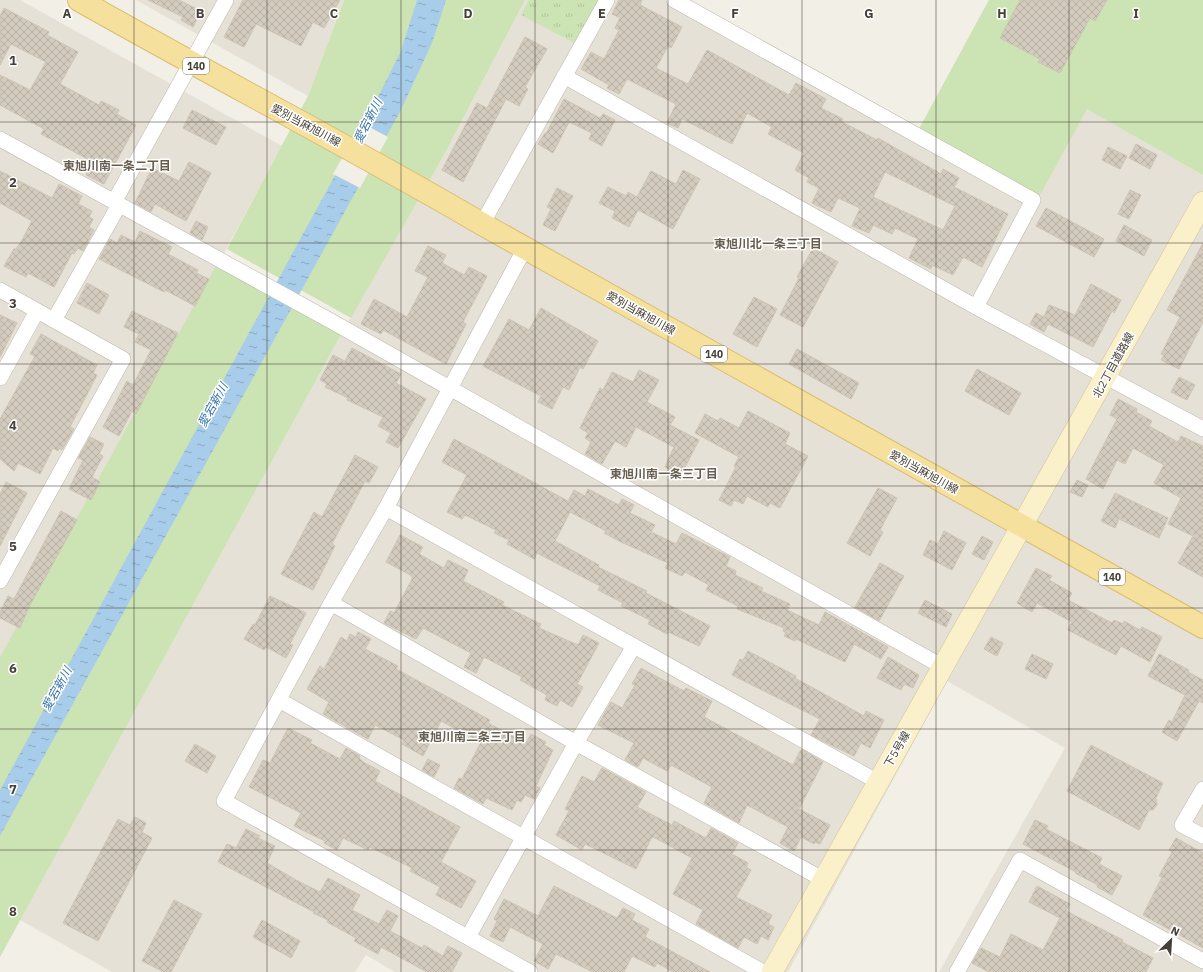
<svg xmlns="http://www.w3.org/2000/svg" width="1203" height="972" font-family="'IBM Plex Sans','Noto Sans JP',sans-serif">
<style>
.residential{fill:#e6e1d6}
.grass{fill:#cce3b3}
.park{fill:url(#park-tufts)}
.water{fill:url(#water-ripples)}
.pier{fill:#f2efe7}
.building{fill:url(#building-cross-hatch);stroke:#cdc3b2;fill-rule:evenodd}
.lines{fill:none;stroke-linecap:round;stroke-linejoin:round}
.street-casing{stroke:#bdb7ab;stroke-width:16}
.secondary-casing{stroke:#cec39a;stroke-width:22}
.primary-casing{stroke:#dabd6e;stroke-width:24}
.street{stroke:#fff;stroke-width:15}
.secondary{stroke:#faf0ca;stroke-width:21}
.primary{stroke:#f6e09d;stroke-width:22}
.grid{fill:none;stroke:#454037;stroke-width:1;stroke-opacity:0.55}
.labels{text-anchor:middle;stroke-width:3;stroke-linejoin:round;paint-order:stroke}
.shield{fill:#fff;stroke:#7d7973;stroke-width:1}
.shield-label{font-size:10px;font-weight:bold;fill:#454037}
.street-label{font-size:11px;fill:#454037;stroke:#fff}
.water-label{font-size:12px;font-style:italic;fill:#3975a8;stroke:#fff}
.neighbourhood-label{font-size:12px;font-weight:bold;fill:#675e4f;stroke:#fff}
.grid-label{font-size:13px;text-anchor:middle;font-weight:bold;fill:#454037;stroke:#fff;stroke-width:3;stroke-linejoin:round;paint-order:stroke}
</style>
<defs>
<pattern id="park-tufts" width="24" height="20" patternUnits="userSpaceOnUse"><rect width="24" height="20" fill="#cce3b3"/><path d="M3 7l-1-3M5 7V3M7 7l1-3M15 17l-1-3M17 17v-4M19 17l1-3" fill="none" stroke="#b1c49b"/></pattern>
<pattern id="water-ripples" width="26" height="14" patternUnits="userSpaceOnUse"><rect width="26" height="14" fill="#a8cdea"/><path d="M2 4q2-2 4 0t4 0M15 11q2-2 4 0t4 0" fill="none" stroke="#8ba8be"/></pattern>
<pattern id="building-cross-hatch" width="8" height="8" patternUnits="userSpaceOnUse"><rect width="8" height="8" fill="#d3cbbe"/><path d="M0 0l8 8M0 8l8-8" fill="none" stroke="#b6afa4"/></pattern>
</defs>
<rect width="100%" height="100%" fill="#f2efe7"/>
<path class="residential" d="M0,0H20L282,146L0,666Z
M136,0H344L308,96Z
M525,0H684L919,129L989,0H1203V972H939L1065,748L947,681L788,972H395L366,955L355,972H112L20,920L343,331L445,153Z"/>
<path class="grass" d="M344,0H525L445,153L351,318L227,249L308,96Z
M989,0H1020L1000,38L1021,49L1044,51L1039,62L1060,73L1088,22L1087,17L1095,21L1107,0H1203V175L1087,109L1039,197L919,129Z
M217,264L343,331L0,957V657Z"/>
<path class="park" d="M529,0H602L576,44L521,15Z"/>
<path class="water" d="M417,0H446L432,43L401,110L0,836V790L310,221L375,103L401,51Z"/>
<path class="pier" d="M362,123L388,137L360,188L333,174Z"/>
<path class="building" d="M148,0H179L201,11L193,27L181,20L183,17Z
M243,0H340L324,28L313,22L301,46L256,24L244,47L224,37Z
M619,0H642L640,5L682,27L671,48L668,46L656,68L688,84L707,50L789,95L796,83L826,99L821,108L843,119L842,122L877,140L878,138L941,174L943,169L959,178L954,187L1008,214L982,267L963,257L953,275L932,265L931,269L909,258L918,239L895,228L892,234L873,225L869,233L852,226L860,208L838,198L831,212L812,203L819,188L807,182L809,178L795,170L804,153L768,134L772,127L747,113L732,144L682,119L678,128L667,123L676,104L627,79L619,94L607,88L609,85L581,69L591,52L604,59L619,30L615,28L620,18L612,14ZM885,172L955,206L943,230L873,197Z
M1020,0H1107L1095,21L1090,18L1060,73L1038,62L1040,59L1000,38Z
M4,8L49,32L47,35L78,52L60,84L99,105L101,101L119,110L117,114L136,125L104,184L86,175L93,162L41,134L44,129L0,105V75L30,90L46,62L11,44L0,65V16Z
M525,37L547,49L525,87L528,89L519,106L506,99L463,182L442,170L477,103L487,108Z
M564,99L600,118L603,114L615,120L602,146L589,139L592,133L569,122L553,153L538,144L545,133L546,134Z
M192,110L226,127L216,145L183,128Z
M1136,144L1157,155L1150,169L1129,158Z
M1108,147L1127,156L1120,169L1102,160Z
M189,162L211,173L186,221L155,204L151,212L135,203L152,168L179,181Z
M683,170L700,179L673,229L638,210L629,227L612,218L615,211L599,203L608,187L626,196L628,192L637,197L651,171L676,184Z
M0,171L52,198L59,184L82,196L78,204L92,211L89,217L93,219L89,227L94,230L83,251L78,248L74,254L72,253L54,287L28,273L26,277L4,266L14,249H16L21,242L32,221L0,203Z
M557,188L573,196L555,231L543,225L551,209L547,207Z
M1130,190L1141,195L1129,219L1118,214Z
M1046,208L1104,239L1094,257L1036,226Z
M196,221L208,227L202,240L190,233Z
M1124,225L1152,240L1144,256L1116,241Z
M140,231L172,247L168,254L198,270L196,273L209,279L195,306L165,290L164,292L99,259L110,239L117,243L121,235L135,242Z
M1203,243V322L1179,369L1161,360L1164,355L1161,354L1180,317L1167,310Z
M428,246L446,255L442,263L464,275L469,267L487,276L463,322L466,324L446,364L383,330L381,334L361,324L374,299L407,317L428,277L415,271Z
M813,248L838,262L803,327L780,315L799,278L797,277Z
M87,283L109,295L99,314L77,303Z
M1091,284L1121,300L1114,313L1112,311L1093,347L1048,324L1044,332L1030,324L1036,313L1044,317L1049,305L1075,315Z
M754,297L777,309L757,347L733,334Z
M541,308L598,341L583,369L580,367L569,390L563,387L552,409L538,402L541,396L483,366L509,319L529,330Z
M132,311L178,333L136,414L132,411L119,436L103,427L127,381L133,385L151,350L135,342L139,334L124,327Z
M0,315L17,323L0,357Z
M41,334L97,365L93,373L97,375L70,427L74,429L62,450L59,448L58,451L53,448L40,474L18,463L14,471L0,459V419L35,356L30,354Z
M352,348L401,374L396,383L426,399L398,448L386,442L391,433L378,426L383,417L347,400L348,398L325,387L327,384L320,380L333,355L345,361Z
M797,349L859,383L851,399L789,364Z
M977,369L1021,393L1009,415L965,391Z
M639,370L659,380L647,402L675,417L670,425L699,440L681,475L665,467L674,447L636,427L626,447L615,441L602,464L585,454L591,442L585,438L588,433L580,428L600,388L603,390L612,372L633,382Z
M1179,377L1195,385L1187,400L1171,392Z
M1118,399L1137,409L1136,412L1152,421L1149,426L1178,442L1181,436L1203,446V577L1178,563L1193,536L1168,524L1181,498L1154,483L1164,465L1133,448L1125,464L1117,460L1103,489L1086,479L1117,419L1110,415Z
M748,411L790,433L785,444L808,456L780,508L770,503L768,507L747,496L743,504L734,500L731,506L719,500L736,467L734,466L739,457L695,433L705,414L718,421L720,418L739,428Z
M90,437L104,444L99,454L103,456L92,477L100,482L91,500L69,489L83,460L78,458Z
M454,439L568,501L574,490L585,496L588,489L619,505L622,499L634,505L630,513L655,525L651,532L676,544L682,533L730,557L726,566L736,571L735,575L763,588L761,591L790,604L787,610L819,625L825,612L888,647L881,659L854,644L845,662L796,639L795,641L784,636L786,633L783,631L784,628L737,609L738,606L706,590L709,585L685,572L682,576L665,568L668,563L621,542L604,533L606,531L570,512L555,541L599,565L598,567L647,591L646,593L710,626L699,646L668,632L667,634L648,624L650,620L621,606L623,603L598,590L600,586L537,553L534,559L507,544L509,540L494,533L496,530L465,515L462,519L447,512L467,475L442,462Z
M355,455L378,467L369,483L365,481L332,544L335,546L313,590L281,574L314,512L322,517Z
M1077,480L1088,485L1082,497L1070,492Z
M6,482L27,493L0,546V494Z
M878,488L897,498L880,530L883,532L870,556L847,543Z
M1115,493L1168,518L1159,538L1119,519L1115,528L1101,521Z
M61,511L77,520L29,607L20,628L0,618V612L8,596L14,599Z
M944,531L966,543L952,570L923,555L930,540L938,544Z
M400,535L423,547L419,554L444,568L448,560L468,570L463,581L504,602L502,605L541,624L539,628L578,645L583,635L599,643L577,684L583,687L572,707L560,700L557,706L545,700L547,695L520,680L522,677L484,657L476,673L464,667L471,653L423,628L416,639L384,623L390,611L394,613L412,579V576L386,562Z
M982,536L993,542L984,560L972,554Z
M880,563L904,576L879,621L855,607Z
M1036,568L1052,576L1049,580L1072,593L1068,600L1112,623L1114,620L1123,624L1124,621L1140,630L1142,627L1162,637L1150,662L1121,646L1116,655L1068,630L1072,622L1037,603L1032,612L1017,603Z
M270,596L306,613L290,644L293,645L286,658L266,647L264,650L244,639L253,624L255,625Z
M925,600L952,614L946,627L918,613Z
M358,632L371,639L365,649L398,666L396,669L490,720L488,723L526,743L531,734L546,742L544,745L553,750L536,786L540,788L534,799L525,795L521,802L517,800L512,810L486,798L483,804L454,788L459,778L462,779L481,742L441,721L423,756L402,744L404,740L375,725L368,739L323,714L329,702L307,689L320,666L324,669L341,637L347,641L350,634L356,637Z
M991,637L1003,643L997,656L984,649Z
M748,651L796,676L795,678L864,716L866,711L884,720L870,748L861,743L854,756L833,746L811,735L820,719L732,675L740,659L743,660Z
M1032,654L1053,664L1046,679L1025,669Z
M1159,654L1189,670L1188,672L1203,680V703L1199,701L1177,741L1162,732L1169,720L1172,722L1185,695L1148,676Z
M888,657L919,675L913,688L904,684L901,690L877,678Z
M641,668L684,691L686,688L712,701L704,717L793,765L800,751L803,750L823,762L799,809L830,825L820,844L815,842L814,844L801,837L794,851L780,843L788,827L747,805L739,823L704,803L712,787L671,765L667,771L643,758L638,767L625,760L634,743L598,725L611,702L622,708L635,685L632,684Z
M288,728L312,740L310,743L340,759L346,748L360,756L359,758L363,762L380,771L375,781L460,827L441,862L476,881L461,908L436,895L440,887L410,871L412,868L370,847L368,850L343,838L337,850L324,843L325,841L294,826L301,813L249,787L263,760L270,763Z
M195,744L216,756L207,773L185,761Z
M1091,745L1163,783L1156,798L1157,805L1153,810H1149L1139,830L1067,791Z
M428,759L440,765L434,777L422,770Z
M602,768L646,792L637,807L672,825L674,821L706,838L711,828L738,843L732,854L748,863L746,867L751,870L736,897L772,915L768,924L774,927L768,940L761,936L757,944L744,937L738,948L696,924L703,910L673,894L692,858L657,839L652,837L636,869L585,844L582,850L556,835L569,811L565,809L582,776L594,782Z
M135,817L146,823L142,832L152,838L98,941L63,923L118,819L130,825Z
M1035,820L1048,826L1046,829L1102,858L1099,864L1122,876L1112,895L1097,887L1098,885L1075,873L1076,872L1023,844Z
M246,829L260,836L258,838L275,846L267,863L296,880L320,892L328,878L360,895L352,910L379,924L387,910L398,916L390,931L422,948L424,945L443,956L448,946L462,953L452,972H427L381,947L378,954L354,941L356,938L327,922L328,920L313,913L314,912L218,862L227,844L236,848Z
M1176,838L1203,853V948L1143,915L1162,877L1159,876L1172,852L1169,850Z
M554,886L617,918L623,908L635,914L632,920L649,929L645,937L710,972H673L657,963L655,967L632,956L624,972H593L556,954L548,969L534,961L543,944L510,927L503,942L490,936L497,921L494,919L504,899L538,916Z
M1037,886L1070,904L1066,911L1123,940L1122,942L1153,958L1146,972H989L972,963L981,948L1000,957L1011,934L1043,950L1060,918L1029,902Z
M174,900L202,914L171,972H164L142,961Z
M262,920L300,941L291,958L253,937Z"/>
<g class="lines">
<g class="street-casing">
<path id="street" d="M674,0L1033,200L976,307
M564,76L976,307L1203,429
M0,139L331,321L943,667
M114,202L226,0
M482,224L607,0
M525,248L386,508L331,603L224,801L530,972
M0,290L123,359L0,581
M54,320L119,205
M0,378L37,311
M386,508L878,782
M331,603L576,743L824,880
M279,700L763,972
M1203,789L1182,825L1203,836
M468,937L576,743L634,646
M957,972L1020,860L1203,961"/>
</g>
<g class="secondary-casing">
<path id="secondary" d="M772,972L1203,202"/>
</g>
<g class="primary-casing">
<path id="primary" d="M79,0C213,76 349,146 482,224L1203,627"/>
</g>
<use href="#street" class="street"/>
<use href="#secondary" class="secondary"/>
<use href="#primary" class="primary"/>
</g>
<path class="grid" d="M134,0V972M267,0V972M401,0V972M535,0V972M668,0V972M802,0V972M936,0V972M1069,0V972M0,122H1203M0,243H1203M0,364H1203M0,486H1203M0,608H1203M0,729H1203M0,850H1203"/>
<g class="labels">
<g class="shield">
<rect x="183" y="58" width="26" height="16" rx="3"/>
<rect x="701" y="346" width="26" height="16" rx="3"/>
<rect x="1099" y="569" width="26" height="16" rx="3"/>
</g>
<g class="shield-label">
<text x="196" y="70">140</text>
<text x="714" y="358">140</text>
<text x="1112" y="581">140</text>
</g>
<g class="street-label">
<text transform="translate(306 125) rotate(28)" y="4">愛別当麻旭川線</text>
<text transform="translate(641 313) rotate(29)" y="4">愛別当麻旭川線</text>
<text transform="translate(1113 365) rotate(-61)" y="4">北2丁目道路線</text>
<text transform="translate(924 472) rotate(29)" y="4">愛別当麻旭川線</text>
<text transform="translate(897 749) rotate(-60)" y="4">下5号線</text>
</g>
<g class="water-label">
<text transform="translate(368 121) rotate(-63)" y="4">愛宕新川</text>
<text transform="translate(213 405) rotate(-61)" y="4">愛宕新川</text>
<text transform="translate(57 689) rotate(-61)" y="4">愛宕新川</text>
</g>
<g class="neighbourhood-label">
<text x="117" y="170">東旭川南一条二丁目</text>
<text x="768" y="248">東旭川北一条三丁目</text>
<text x="664" y="478">東旭川南一条三丁目</text>
<text x="472" y="741">東旭川南二条三丁目</text>
</g>
</g>
<g class="grid-label">
<text x="67" y="18">A</text>
<text x="200" y="18">B</text>
<text x="334" y="18">C</text>
<text x="468" y="18">D</text>
<text x="602" y="18">E</text>
<text x="735" y="18">F</text>
<text x="869" y="18">G</text>
<text x="1002" y="18">H</text>
<text x="1136" y="18">I</text>
<text x="13" y="65">1</text>
<text x="13" y="187">2</text>
<text x="13" y="308">3</text>
<text x="13" y="430">4</text>
<text x="13" y="551">5</text>
<text x="13" y="673">6</text>
<text x="13" y="794">7</text>
<text x="13" y="916">8</text>
</g>
<g transform="translate(1171 940) rotate(25)" stroke="#ffffff" stroke-width="3" paint-order="stroke">
<path d="M0-3L7 15L0 10L-7 15Z" fill="#454037"/>
<text y="-6" font-size="11" font-weight="bold" text-anchor="middle" fill="#454037">N</text>
</g>
</svg>
